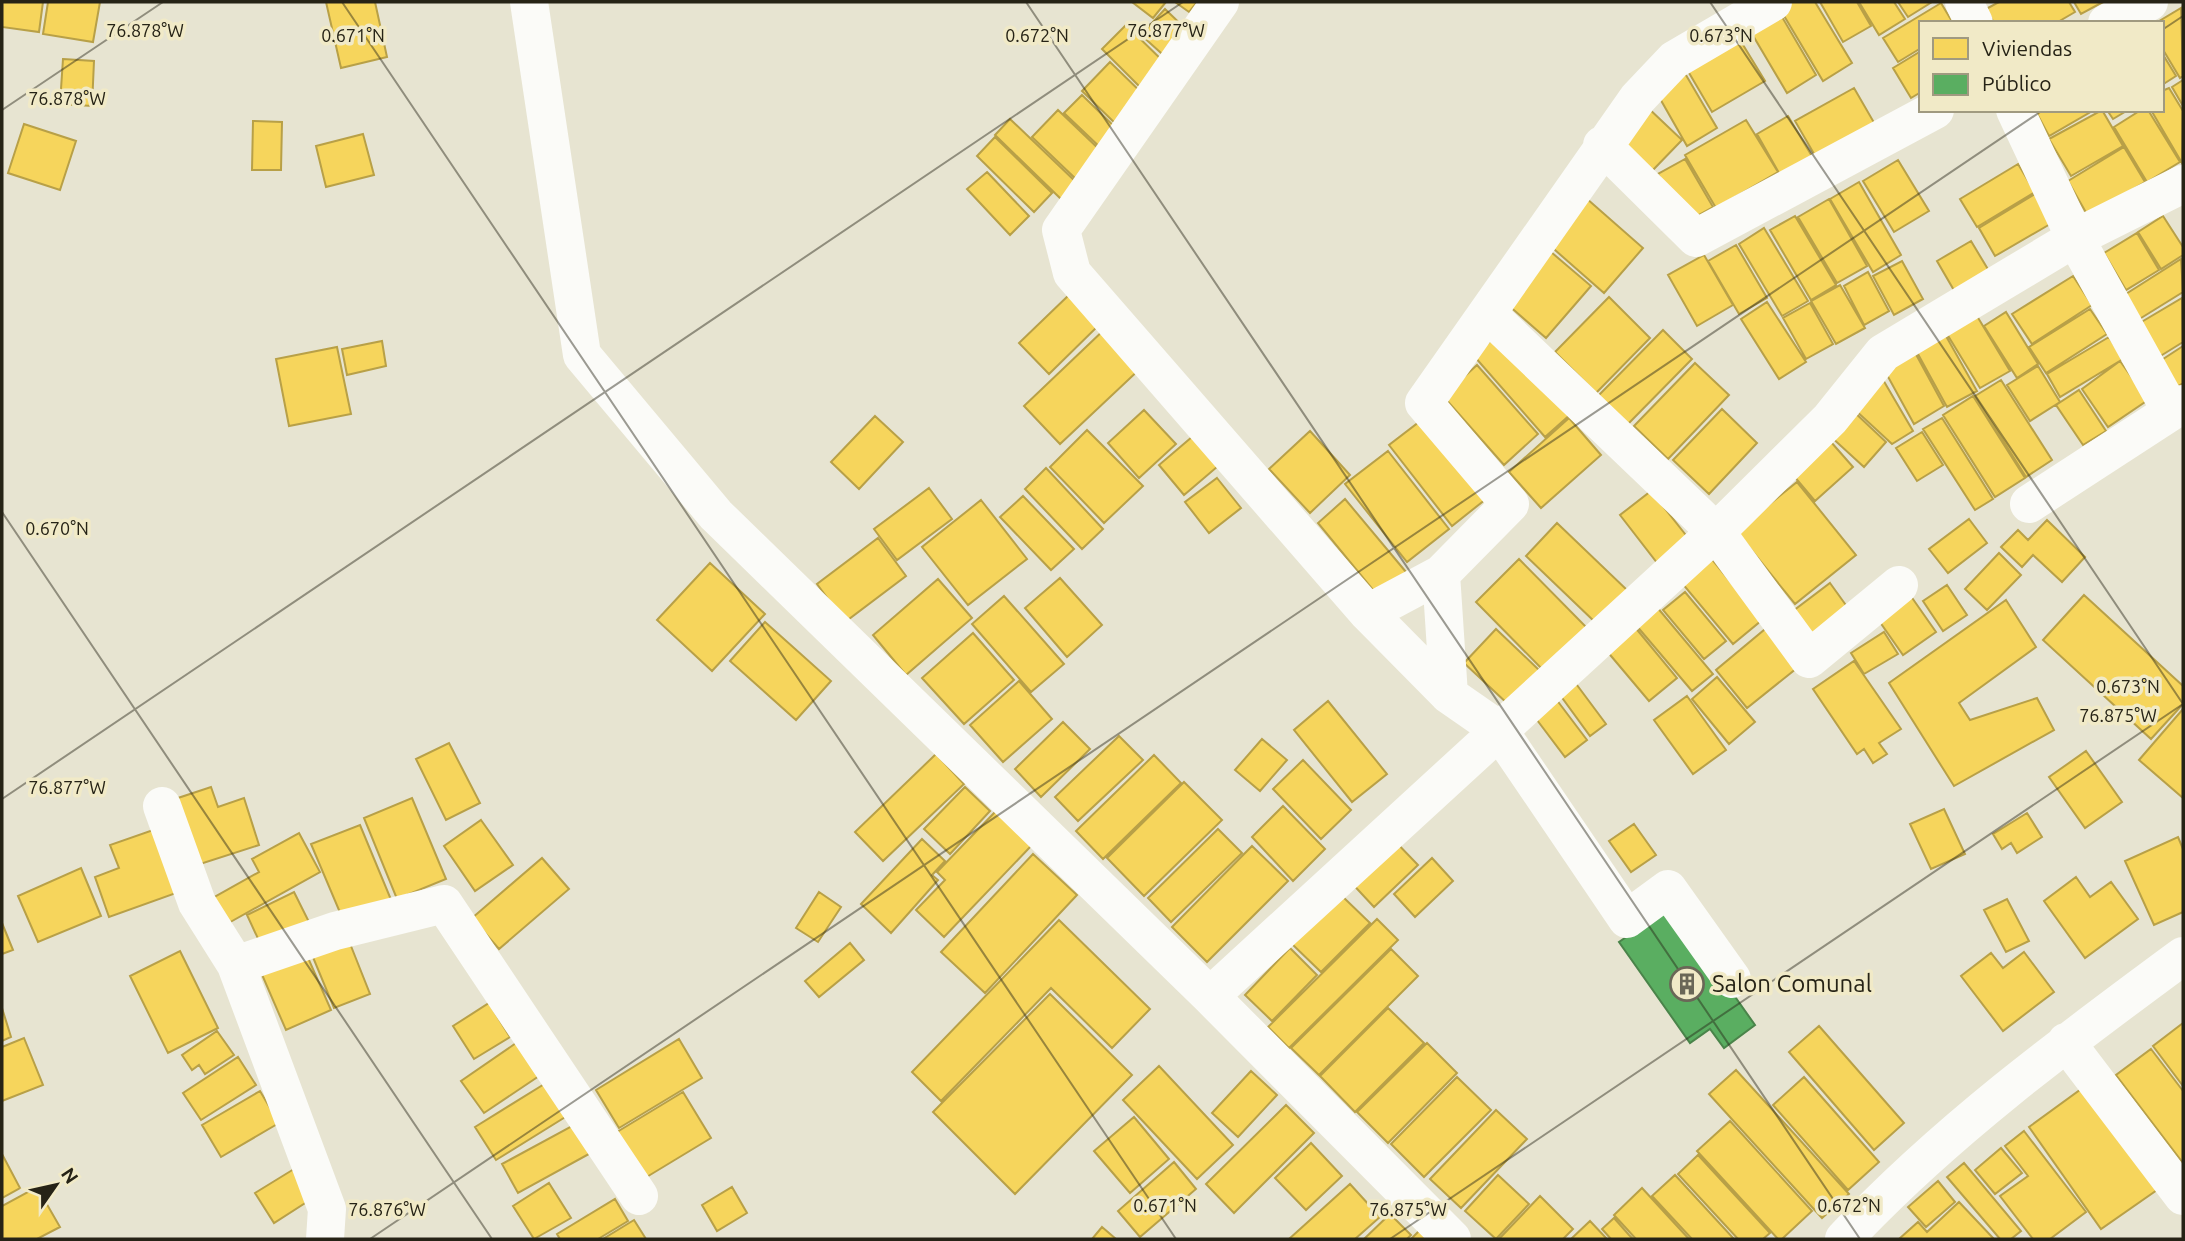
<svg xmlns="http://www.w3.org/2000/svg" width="2185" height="1241" font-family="Ubuntu,sans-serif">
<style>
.homes{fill:#f6d55c;stroke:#b8a047;stroke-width:2}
.public{fill:#5aae61;stroke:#4a844a;stroke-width:2}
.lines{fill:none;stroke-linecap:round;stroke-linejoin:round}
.minor{stroke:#fbfbf8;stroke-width:38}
.ticks{fill:none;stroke:#262316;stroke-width:2;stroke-opacity:0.45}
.labels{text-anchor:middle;stroke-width:7;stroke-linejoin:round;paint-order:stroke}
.poi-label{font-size:24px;fill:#262316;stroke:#f1eac7;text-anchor:start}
.ticks-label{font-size:18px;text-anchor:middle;fill:#262316;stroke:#f1eac7;stroke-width:7;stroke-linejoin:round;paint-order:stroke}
</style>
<rect width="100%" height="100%" fill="#e7e4d1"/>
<path class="homes" d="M2,2H43L39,32L2,27Z
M48,2H100L93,42L43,34Z
M326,2H375L387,57L341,68Z
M1132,2H1166L1153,18Z
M1175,2H1197L1189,12Z
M1792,2H1815L1852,63L1823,81L1780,9Z
M1820,2H1857L1871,26L1843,42Z
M1859,2H1894L1905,19L1879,35Z
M1898,2H1932L1908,17Z
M1999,2H2069L2075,12L2056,23H1994L1986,9Z
M2074,2H2103L2081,14Z
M1941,3L1953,23H1921V48L1898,62L1883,38Z
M1775,5L1816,75L1787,93L1745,22Z
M2181,8L2183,76L2180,78L2162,48V23H2156Z
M1165,9L1193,36L1170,61L1141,35Z
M1126,25L1168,66L1143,90L1102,49Z
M1737,35L1765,81L1712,112L1685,66Z
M1921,51V92L1911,98L1893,68Z
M2162,53L2176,76L2162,85Z
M63,59L94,61L92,106L60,104Z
M1110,62L1148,99L1120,128L1082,91Z
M1683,70L1717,128L1687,146L1654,88Z
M2183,80V106L2172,87Z
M1854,88L1876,126L1817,159L1795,121Z
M2169,88L2183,111L2182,163L2151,110H2162V91Z
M1082,95L1121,133L1104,151L1064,113Z
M1645,105L1682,140L1651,172L1614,138Z
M1058,110L1103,153L1077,180L1032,137Z
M2035,110H2094L2049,136Z
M2102,110L2123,146L2071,176L2049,139Z
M2107,110H2128L2113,119Z
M2141,110H2148L2180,162L2147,182L2114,127Z
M1788,116L1816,163L1784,182L1757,134Z
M1010,119L1077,183L1061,199L995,135Z
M1746,120L1778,172L1716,208L1685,155Z
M253,121L282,122L281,170H252Z
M24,124L76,141L60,190L8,173Z
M363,134L374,175L326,187L316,146Z
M995,137L1052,193L1034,212L977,156Z
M2124,147L2145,182L2088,216L2068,181Z
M1685,159L1713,207L1686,222L1658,174Z
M1898,160L1929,211L1894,232L1863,181Z
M2018,164L2035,192L1977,227L1960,199Z
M987,172L1029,216L1010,235L967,189Z
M1859,182L1901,255L1873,272L1830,199Z
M2035,194L2052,223L1995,256L1979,228Z
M1586,198L1643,248L1604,293L1547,243Z
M1829,199L1867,266L1837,283L1798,217Z
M1795,216L1836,285L1811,300L1770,230Z
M2163,216L2183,247V255L2161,269L2138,232Z
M1764,228L1808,301L1782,316L1739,244Z
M2137,233L2159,270L2126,290L2104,253Z
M1971,241L1989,271L1955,292L1937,261Z
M1736,245L1767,298L1739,314L1708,261Z
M1551,252L1591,286L1546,338L1507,304Z
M1704,255L1733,305L1697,326L1668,275Z
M2181,259L2183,292L2133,323L2118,299Z
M1902,261L1923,299L1894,315L1873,276Z
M1868,272L1889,311L1864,325L1844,286Z
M2073,276L2092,305L2032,344L2012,314Z
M1840,285L1865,328L1836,344L1811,301Z
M1071,293L1100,324L1049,374L1019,343Z
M1609,297L1650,338L1596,393L1555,352Z
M2182,298L2183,342L2154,360L2133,327Z
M1767,302L1806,362L1779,379L1741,319Z
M1810,303L1833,344L1806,359L1783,318Z
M2090,309L2107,334L2046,373L2029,347Z
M2006,312L2038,364L2017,378L1984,326Z
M1977,316L2010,371L1980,388L1947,334Z
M1107,327L1143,366L1060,444L1024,406Z
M1942,329L1977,391L1947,407L1913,345Z
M1663,330L1692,359L1627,425L1598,396Z
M1500,332L1572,413L1545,437L1474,356Z
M2109,337L2123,359L2060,397L2047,374Z
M382,341L386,366L347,375L342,349Z
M2183,346V383L2172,390L2154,365Z
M337,347L351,414L289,426L276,359Z
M1912,347L1944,406L1914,424L1881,364Z
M2120,361L2148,400L2108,427L2082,389Z
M1695,363L1729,395L1668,459L1634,426Z
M1477,365L1538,434L1504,465L1443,396Z
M2038,366L2060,402L2030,421L2007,385Z
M1882,378L1913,431L1892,444L1853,408Z
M2001,380L2052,460L2026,477L1975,396Z
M2079,390L2106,431L2083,445L2056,405Z
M1973,396L2025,478L1995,497L1943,415Z
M1722,409L1757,443L1709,494L1673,460Z
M1144,410L1176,444L1139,478L1108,443Z
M1852,410L1886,442L1864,467L1829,435Z
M875,416L903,442L859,489L831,462Z
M1569,418L1601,455L1541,508L1509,472Z
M1942,418L1993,499L1975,510L1923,429Z
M1423,419L1486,499L1452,526L1389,445Z
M1087,430L1143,486L1104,523L1050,467Z
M1199,431L1224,461L1184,495L1159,465Z
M1310,431L1350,475L1310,513L1269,469Z
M1922,432L1943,465L1917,481L1896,448Z
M1831,442L1853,467L1815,501L1793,475Z
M1388,451L1449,529L1407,562L1345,484Z
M1046,468L1103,529L1082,549L1025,489Z
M1217,478L1241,508L1209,533L1185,502Z
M1797,482L1856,555L1795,604L1736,531Z
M929,488L952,519L897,560L874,529Z
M1651,491L1689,539L1658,564L1620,515Z
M1023,496L1074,549L1051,570L1000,517Z
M1345,499L1406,572L1378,596L1318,523Z
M981,500L1027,559L968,605L922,547Z
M1969,519L1987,543L1948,573L1929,549Z
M2047,520L2085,557L2062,582L2033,555L2022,567L2001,547L2018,530L2028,540Z
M1557,523L1627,590L1596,623L1526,556Z
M878,538L906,576L845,622L817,584Z
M1706,552L1762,620L1733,644L1676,576Z
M1999,553L2021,575L1987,610L1965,589Z
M1519,559L1589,630L1546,673L1476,602Z
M710,563L765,614L712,671L657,620Z
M1060,578L1102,625L1067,657L1025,608Z
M938,579L972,618L906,675L873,635Z
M1830,583L1848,608L1811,636L1793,611Z
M1947,585L1967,615L1943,631L1923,601Z
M1685,592L1726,641L1704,659L1663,610Z
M1908,592L1936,632L1903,655L1875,615Z
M2084,595L2183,686V704L2151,739L2043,640Z
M1004,596L1064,664L1031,692L972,624Z
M1651,600L1713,674L1692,691L1630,618Z
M2006,600L2036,647L1959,703L1970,720L2037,698L2054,730L1954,786L1889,683Z
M765,622L831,681L796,720L730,661Z
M1770,625L1802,664L1747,708L1716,670Z
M1634,626L1677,678L1649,701L1606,650Z
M1496,629L1540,671L1509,705L1464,663Z
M1884,632L1898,654L1864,674L1851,653Z
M973,633L1014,680L964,724L922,678Z
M1854,661L1901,729L1879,743L1887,754L1873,763L1864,749L1857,754L1813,689Z
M1571,677L1606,724L1590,736L1555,688Z
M1717,677L1755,722L1729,744L1692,699Z
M1019,681L1052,719L1003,762L970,725Z
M1553,695L1587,740L1565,757L1531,712Z
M1687,696L1726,750L1693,774L1654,720Z
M1328,701L1387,774L1352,802L1294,730Z
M2183,709V798L2139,760Z
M1063,722L1090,749L1041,797L1015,769Z
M1119,736L1143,760L1078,821L1055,797Z
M1262,739L1287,760L1260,791L1235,770Z
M449,743L480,803L446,820L416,759Z
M2086,751L2122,802L2085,828L2049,777Z
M936,754L964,784L883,861L855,832Z
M1154,755L1181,783L1103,859L1076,831Z
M1303,760L1351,810L1321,839L1273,789Z
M1184,782L1222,820L1144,896L1107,858Z
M211,787L218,807L244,798L259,845L197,865L175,799Z
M965,787L990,811L950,854L924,829Z
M412,798L446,879L397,899L364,818Z
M1283,806L1325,849L1293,881L1252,837Z
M1944,809L1965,854L1931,869L1910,824Z
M996,811L1032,845L944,937L916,910L945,880L937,872Z
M2027,813L2042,837L2017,853L2011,843L2002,849L1993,834Z
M481,820L513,865L475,891L444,846Z
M1634,824L1656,855L1631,872L1609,841Z
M360,825L392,902L344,922L311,844Z
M156,829L179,892L109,917L95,877L119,868L110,845Z
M1218,829L1242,853L1171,922L1148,898Z
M299,833L320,872L225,925L211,899L259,872L252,859Z
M1390,836L1418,865L1374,907L1347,878Z
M2178,837L2183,849V912L2154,925L2125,861Z
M922,839L945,861L932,875L938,880L891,933L861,904Z
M1252,846L1288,881L1207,962L1172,927Z
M1033,854L1077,895L985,993L941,952Z
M542,858L569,889L499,949L472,918Z
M1432,858L1453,881L1415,917L1394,894Z
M81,868L101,916L38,942L18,896Z
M2076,877L2090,897L2111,882L2138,919L2085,958L2044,901Z
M294,892L309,922L261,945L247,915Z
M819,892L841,907L818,942L796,928Z
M1341,895L1370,923L1321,972L1292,944Z
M2007,899L2029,941L2006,952L1984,910Z
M1377,919L1398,940L1289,1048L1268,1027Z
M1059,920L1150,1009L1112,1048L1051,988L941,1101L912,1072Z
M2,923L13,950L2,954Z
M347,936L370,994L334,1008L310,950Z
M850,943L864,960L819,997L805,981Z
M1290,948L1317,975L1272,1021L1245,995Z
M1391,949L1418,976L1319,1075L1291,1048Z
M180,951L218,1028L168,1053L130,976Z
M305,951L331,1010L286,1030L260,970Z
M2024,952L2054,992L2003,1031L1961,976L1991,953L2003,968Z
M1050,994L1132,1075L1015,1194L933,1112Z
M489,1003L510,1037L474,1059L453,1026Z
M2,1008L11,1037L2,1041Z
M1388,1008L1424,1043L1355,1112L1320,1076Z
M2183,1023V1086L2153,1046Z
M1819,1026L1904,1123L1874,1150L1789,1052Z
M217,1031L234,1055L205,1074L199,1065L192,1070L182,1055Z
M24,1038L43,1085L2,1101V1047Z
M522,1039L545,1072L484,1113L461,1081Z
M679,1039L702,1078L619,1128L596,1090Z
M1427,1043L1457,1073L1388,1143L1357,1112Z
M2151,1049L2183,1091V1163L2116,1075Z
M238,1057L256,1085L201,1120L183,1093Z
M1159,1066L1233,1145L1197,1179L1123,1100Z
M1736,1070L1849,1194L1822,1218L1709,1094Z
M1251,1071L1277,1095L1238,1137L1212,1113Z
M1457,1077L1491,1110L1424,1177L1391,1144Z
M1804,1077L1879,1162L1848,1190L1773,1105Z
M554,1078L575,1111L496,1160L475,1127Z
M2084,1087L2157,1190L2101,1229L2029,1127Z
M260,1091L279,1123L221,1157L202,1125Z
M683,1092L711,1138L645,1178L617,1132Z
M1286,1105L1314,1133L1234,1213L1206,1184Z
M1496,1110L1527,1139L1461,1208L1430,1179Z
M1134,1117L1169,1159L1130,1193L1094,1151Z
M583,1120L598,1149L518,1193L502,1164Z
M1730,1121L1812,1211L1782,1239H1778L1697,1151Z
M2024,1131L2086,1212L2050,1239H2033L2000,1196L2028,1176L2005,1146Z
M1311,1143L1342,1176L1306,1210L1275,1178Z
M2001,1148L2022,1173L1995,1194L1975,1170Z
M2,1154L20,1188L2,1198Z
M1698,1155L1770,1233L1763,1239H1738L1678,1174Z
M1174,1162L1196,1189L1140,1237L1118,1211Z
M1964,1163L2021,1231L2011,1239H2000L1947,1177Z
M294,1169L313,1198L274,1223L255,1193Z
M1498,1175L1529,1204L1496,1239L1465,1211Z
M1675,1175L1734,1239H1692L1652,1196Z
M1938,1181L1955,1202L1926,1227L1908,1207Z
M549,1183L571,1218L534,1239L513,1206Z
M1350,1184L1380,1217L1355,1239H1289Z
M37,1187L60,1227L37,1239H2V1206Z
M732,1187L747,1213L717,1231L702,1205Z
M1642,1188L1689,1239H1636L1614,1215Z
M1540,1196L1573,1229L1563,1239H1499Z
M615,1199L628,1221L598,1239H560L557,1234Z
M1959,1202L1994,1239H1899L1918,1222L1927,1232Z
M1390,1214L1411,1235L1407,1239H1364Z
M1614,1218L1629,1235L1633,1239H1611L1602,1229Z
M634,1220L646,1239H603Z
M1590,1221L1607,1239H1571Z
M1102,1227L1116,1239H1092Z
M1421,1229L1432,1239H1411Z"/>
<path class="public" d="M1671,906L1755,1025L1724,1048L1710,1029L1690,1043L1619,942Z"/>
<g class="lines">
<path class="minor" d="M529,2L582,355L716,515L1210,996L1452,1239
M1220,2L1061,230L1072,273L1368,613L1449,695L1498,729L1627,919L1668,889L1732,979
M1964,2L1974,23
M2107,23L2149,2
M2015,110L2075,238L2171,411
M1602,145L1696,238L1935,110
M1488,314L1716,532L1809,659L1899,585
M2029,504L2183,404
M1441,574L1449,695
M1368,613L1441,574L1510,504L1424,403L1638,98L1674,60L1773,2
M162,806L197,903L236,965L327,1209L325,1239
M236,965L335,931L444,904L639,1196
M1210,996L1716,532L1830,419L1883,353L2075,238L2183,184
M2066,1042L2183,1196
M1844,1239C1944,1132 2065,1043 2183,956"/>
</g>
<path class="ticks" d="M342,2L1176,1239M1026,2L1860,1239M1710,2L2183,704M2162,30L2183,16M2,110L163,2M2,512L492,1239M2,799L1183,2M370,1239L2043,110M1390,1239L2183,704"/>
<defs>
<g id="building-ring" transform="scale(1.75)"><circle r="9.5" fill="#f1eac7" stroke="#6a6757" stroke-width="1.5"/><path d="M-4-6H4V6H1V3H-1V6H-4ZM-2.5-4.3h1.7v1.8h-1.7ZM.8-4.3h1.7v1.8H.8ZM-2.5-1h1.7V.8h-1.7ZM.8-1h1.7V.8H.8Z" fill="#6a6757"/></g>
</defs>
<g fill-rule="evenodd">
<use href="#building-ring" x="1687" y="984"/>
</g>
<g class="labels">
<g class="poi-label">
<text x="1712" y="992">Salon Comunal</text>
</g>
</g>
<g class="ticks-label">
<text x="145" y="37">76.878°W</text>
<text x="1166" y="37">76.877°W</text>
<text x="353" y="42">0.671°N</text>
<text x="1037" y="42">0.672°N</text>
<text x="1721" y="42">0.673°N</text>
<text x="67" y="105">76.878°W</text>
<text x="57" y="535">0.670°N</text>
<text x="2128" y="693">0.673°N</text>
<text x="2118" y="722">76.875°W</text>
<text x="67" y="794">76.877°W</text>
<text x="1165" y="1212">0.671°N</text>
<text x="1849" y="1212">0.672°N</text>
<text x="387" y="1216">76.876°W</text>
<text x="1408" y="1216">76.875°W</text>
</g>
<rect width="2185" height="1241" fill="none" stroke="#262316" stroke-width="7"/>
<rect x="1919" y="21" width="245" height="91" fill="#f1eac7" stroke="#a09a80" stroke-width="2"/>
<rect x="1933" y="38" width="35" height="21" fill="#f6d55c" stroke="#a09a80" stroke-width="2"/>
<text x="1982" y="56" font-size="21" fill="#262316">Viviendas</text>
<rect x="1933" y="74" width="35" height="21" fill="#5aae61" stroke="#a09a80" stroke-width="2"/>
<text x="1982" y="91" font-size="21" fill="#262316">Público</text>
<g transform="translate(56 1185) rotate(56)" stroke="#f1eac7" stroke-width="5" paint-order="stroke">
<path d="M0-5L12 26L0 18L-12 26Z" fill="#262316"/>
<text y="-10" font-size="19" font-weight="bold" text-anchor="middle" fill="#262316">N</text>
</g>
</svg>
